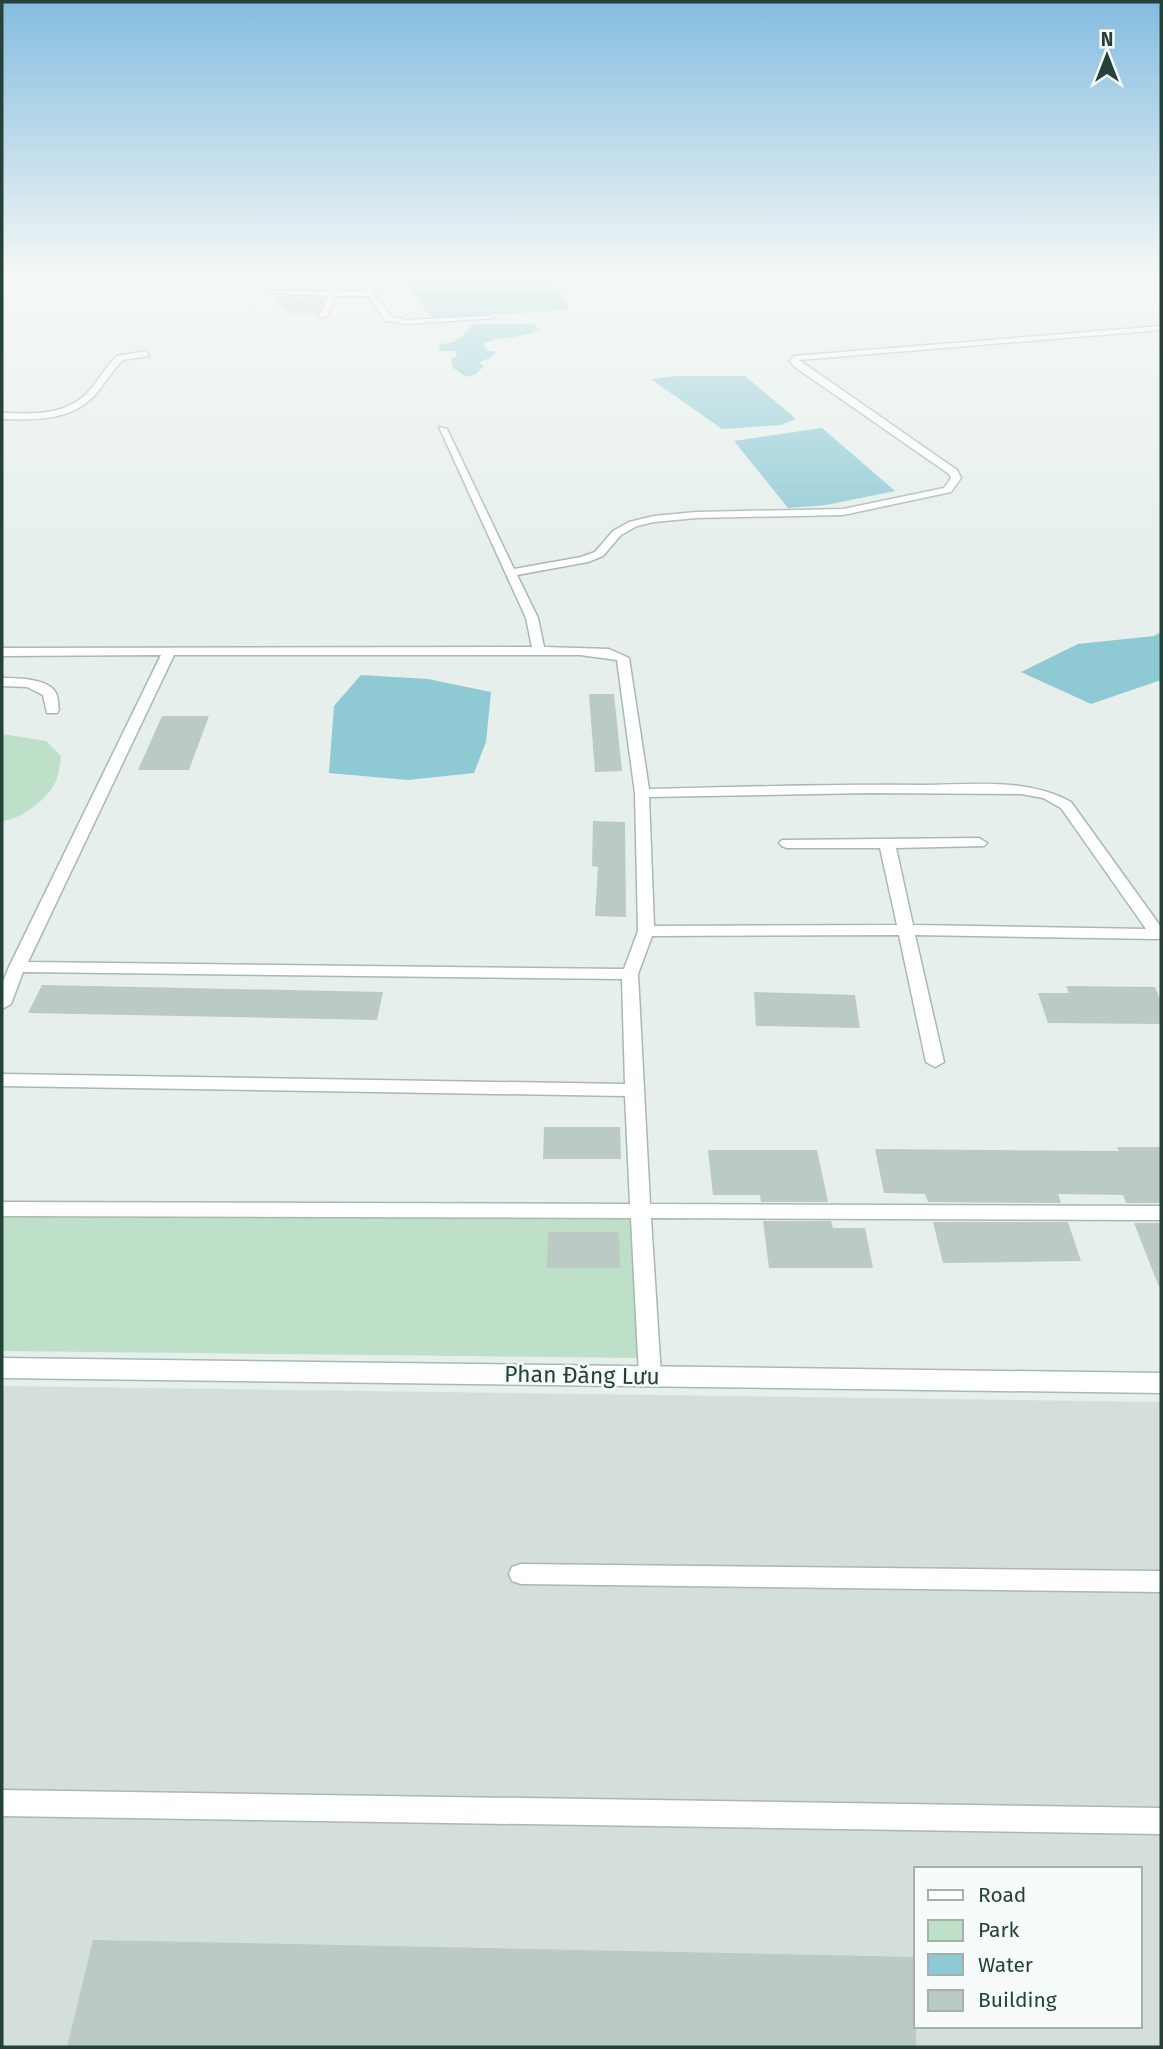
<svg xmlns="http://www.w3.org/2000/svg" width="1163" height="2049" font-family="'Fira Sans',sans-serif">
<style>
.built{fill:#d4dfda;fill-rule:evenodd}
.green{fill:#bfe0c8}
.water{fill:#8ec9d4}
.building{fill:#bbcac4}
.lines{fill:none;stroke-linecap:round;stroke-linejoin:round}
.lane-casing{stroke:#a8b8b2;stroke-width:3}
.secondary-casing{stroke:#a4bbb3;stroke-width:3}
.lane{fill:#fff;fill-rule:evenodd}
.secondary{fill:#fff;fill-rule:evenodd}
.labels{text-anchor:middle;stroke-width:5;stroke-linejoin:round;paint-order:stroke}
.near-street-label{font-size:23px;fill:#24423a;stroke:#f7fbf9}
</style>
<rect width="100%" height="100%" fill="#e6efeb"/>
<path class="built" d="M2,1386L1161,1402V2047H2ZM916,1869H1140V2026H916Z"/>
<path class="green" d="M2,734L46,741L61,756C60,763 59,771 57,778C51,797 21,820 2,821Z
M2,1215L633,1216L638,1358L2,1351Z"/>
<path class="water" d="M403,273H542L565,298L568,310L438,318L428,315Z
M472,324H532L541,329C523,339 503,336 484,343L486,350L497,352L490,358L479,362L484,366L476,374L467,377L453,368L451,358L457,356L455,351H440L439,344C457,343 462,339 472,324Z
M677,376H745L796,419L781,425L722,429L651,379Z
M822,428L895,491L826,505L788,508L734,441Z
M1161,632V680L1091,704L1021,672L1078,644L1154,636Z
M361,675L428,679L491,692L486,742L474,773L408,780L329,773L334,706Z"/>
<path class="building" d="M280,296L324,298L317,313H287L277,301Z
M589,694H614L622,771L595,772Z
M162,716H209L189,770H138Z
M593,821L625,822L626,917L595,916L598,867L592,866Z
M42,985L383,992L377,1020L28,1013Z
M1066,986L1155,987L1161,1001V1024L1048,1023L1038,993H1069Z
M754,992L855,995L860,1028L756,1026Z
M544,1127H620L621,1159H543Z
M1117,1147H1161V1203H1126L1123,1195L1058,1194L1061,1203L928,1202L925,1194L884,1193L875,1149L1119,1151Z
M708,1150H817L828,1202H761L760,1195H713Z
M763,1221H831L833,1228H865L873,1268H769Z
M933,1222H1068L1081,1261L943,1263Z
M1134,1223H1161V1287H1159Z
M548,1232H619L620,1268H547Z
M93,1940L916,1957V2047H67Z"/>
<g class="lines">
<g class="lane-casing">
<path id="lane" d="M353,273H360L391,317L407,320L490,316L494,318L407,324L385,321L369,296H336L327,316L323,318L319,316L328,296L268,293L272,291H330L337,283L341,285L338,291L366,292Z
M1138,273H1147L1161,278V283Z
M2,275L28,276L35,280L29,285L25,283L26,280L2,279Z
M1161,326V330L799,360L957,470L961,478L951,492L843,515L696,518L654,522L637,526L621,535L603,556L588,562L517,575L538,618L544,647L609,649L629,658L649,789C739,787 830,784 920,785C970,785 1027,777 1071,802L1161,927V938L1158,939L915,935L944,1062L935,1067L926,1062L899,935L652,936L638,974L650,1204L1161,1206V1220L651,1218L661,1376L658,1382L650,1384L642,1382L639,1376L631,1218L2,1216V1202L630,1204L625,1096L2,1086V1074L625,1084L622,979L23,972L11,1004L2,1009V984L9,967L161,655L2,656V648L532,647L526,618L439,427L447,429L514,569L581,557L595,552L613,531L629,522L654,516L696,512L843,509L944,488L951,478L949,474L795,367L790,361L794,356ZM174,655H580L617,660L635,793L638,931L624,969L28,962ZM868,793L1021,794L1043,798L1061,808L1146,929L913,925L896,848L984,846L987,843L979,838L782,840L779,843L782,846L787,848H880L897,925L654,926L649,797Z
M146,351L149,356L123,360C112,370 105,384 95,395C71,421 35,420 2,419V413C34,414 66,416 89,391C99,380 106,366 117,356Z
M2,678C16,678 48,678 56,693C58,697 58,705 59,710L57,713H47L43,695L27,687L2,686Z
M521,1564L1161,1571V1592L521,1584L512,1581L509,1574L512,1567Z
M2,1790L1161,1808V1834L2,1816Z"/>
</g>
<g class="secondary-casing">
<path id="secondary" d="M2,1358L1161,1373V1393L2,1378Z"/>
</g>
<use href="#lane" class="lane"/>
<use href="#secondary" class="secondary"/>
</g>
<linearGradient id="sky" x2="0" y2="1"><stop stop-color="#84bce0"/><stop offset="0.49" stop-color="#f4f8f6"/><stop offset="1" stop-color="#f4f8f6" stop-opacity="0"/></linearGradient>
<rect width="1163" height="559" fill="url(#sky)"/>
<g class="labels">
<g class="near-street-label">
<text transform="translate(582 1375) rotate(1)" y="8">Phan Đăng Lưu</text>
</g>
</g>
<rect width="1163" height="2049" fill="none" stroke="#24423a" stroke-width="7"/>
<rect x="914" y="1867" width="228" height="161" fill="#f7fbf9" stroke="#a3b1ad" stroke-width="2"/>
<rect x="928" y="1890" width="35" height="10" fill="#ffffff" stroke="#a3b1ad" stroke-width="2"/>
<text x="978" y="1902" font-size="21" fill="#24423a">Road</text>
<rect x="928" y="1920" width="35" height="21" fill="#bfe0c8" stroke="#a3b1ad" stroke-width="2"/>
<text x="978" y="1937" font-size="21" fill="#24423a">Park</text>
<rect x="928" y="1954" width="35" height="21" fill="#8ec9d4" stroke="#a3b1ad" stroke-width="2"/>
<text x="978" y="1972" font-size="21" fill="#24423a">Water</text>
<rect x="928" y="1990" width="35" height="21" fill="#bbcac4" stroke="#a3b1ad" stroke-width="2"/>
<text x="978" y="2007" font-size="21" fill="#24423a">Building</text>
<g transform="translate(1107 56)" stroke="#f7fbf9" stroke-width="5" paint-order="stroke">
<path d="M0-5L12 26L0 18L-12 26Z" fill="#24423a"/>
<text y="-10" font-size="19" font-weight="bold" text-anchor="middle" fill="#24423a">N</text>
</g>
</svg>
